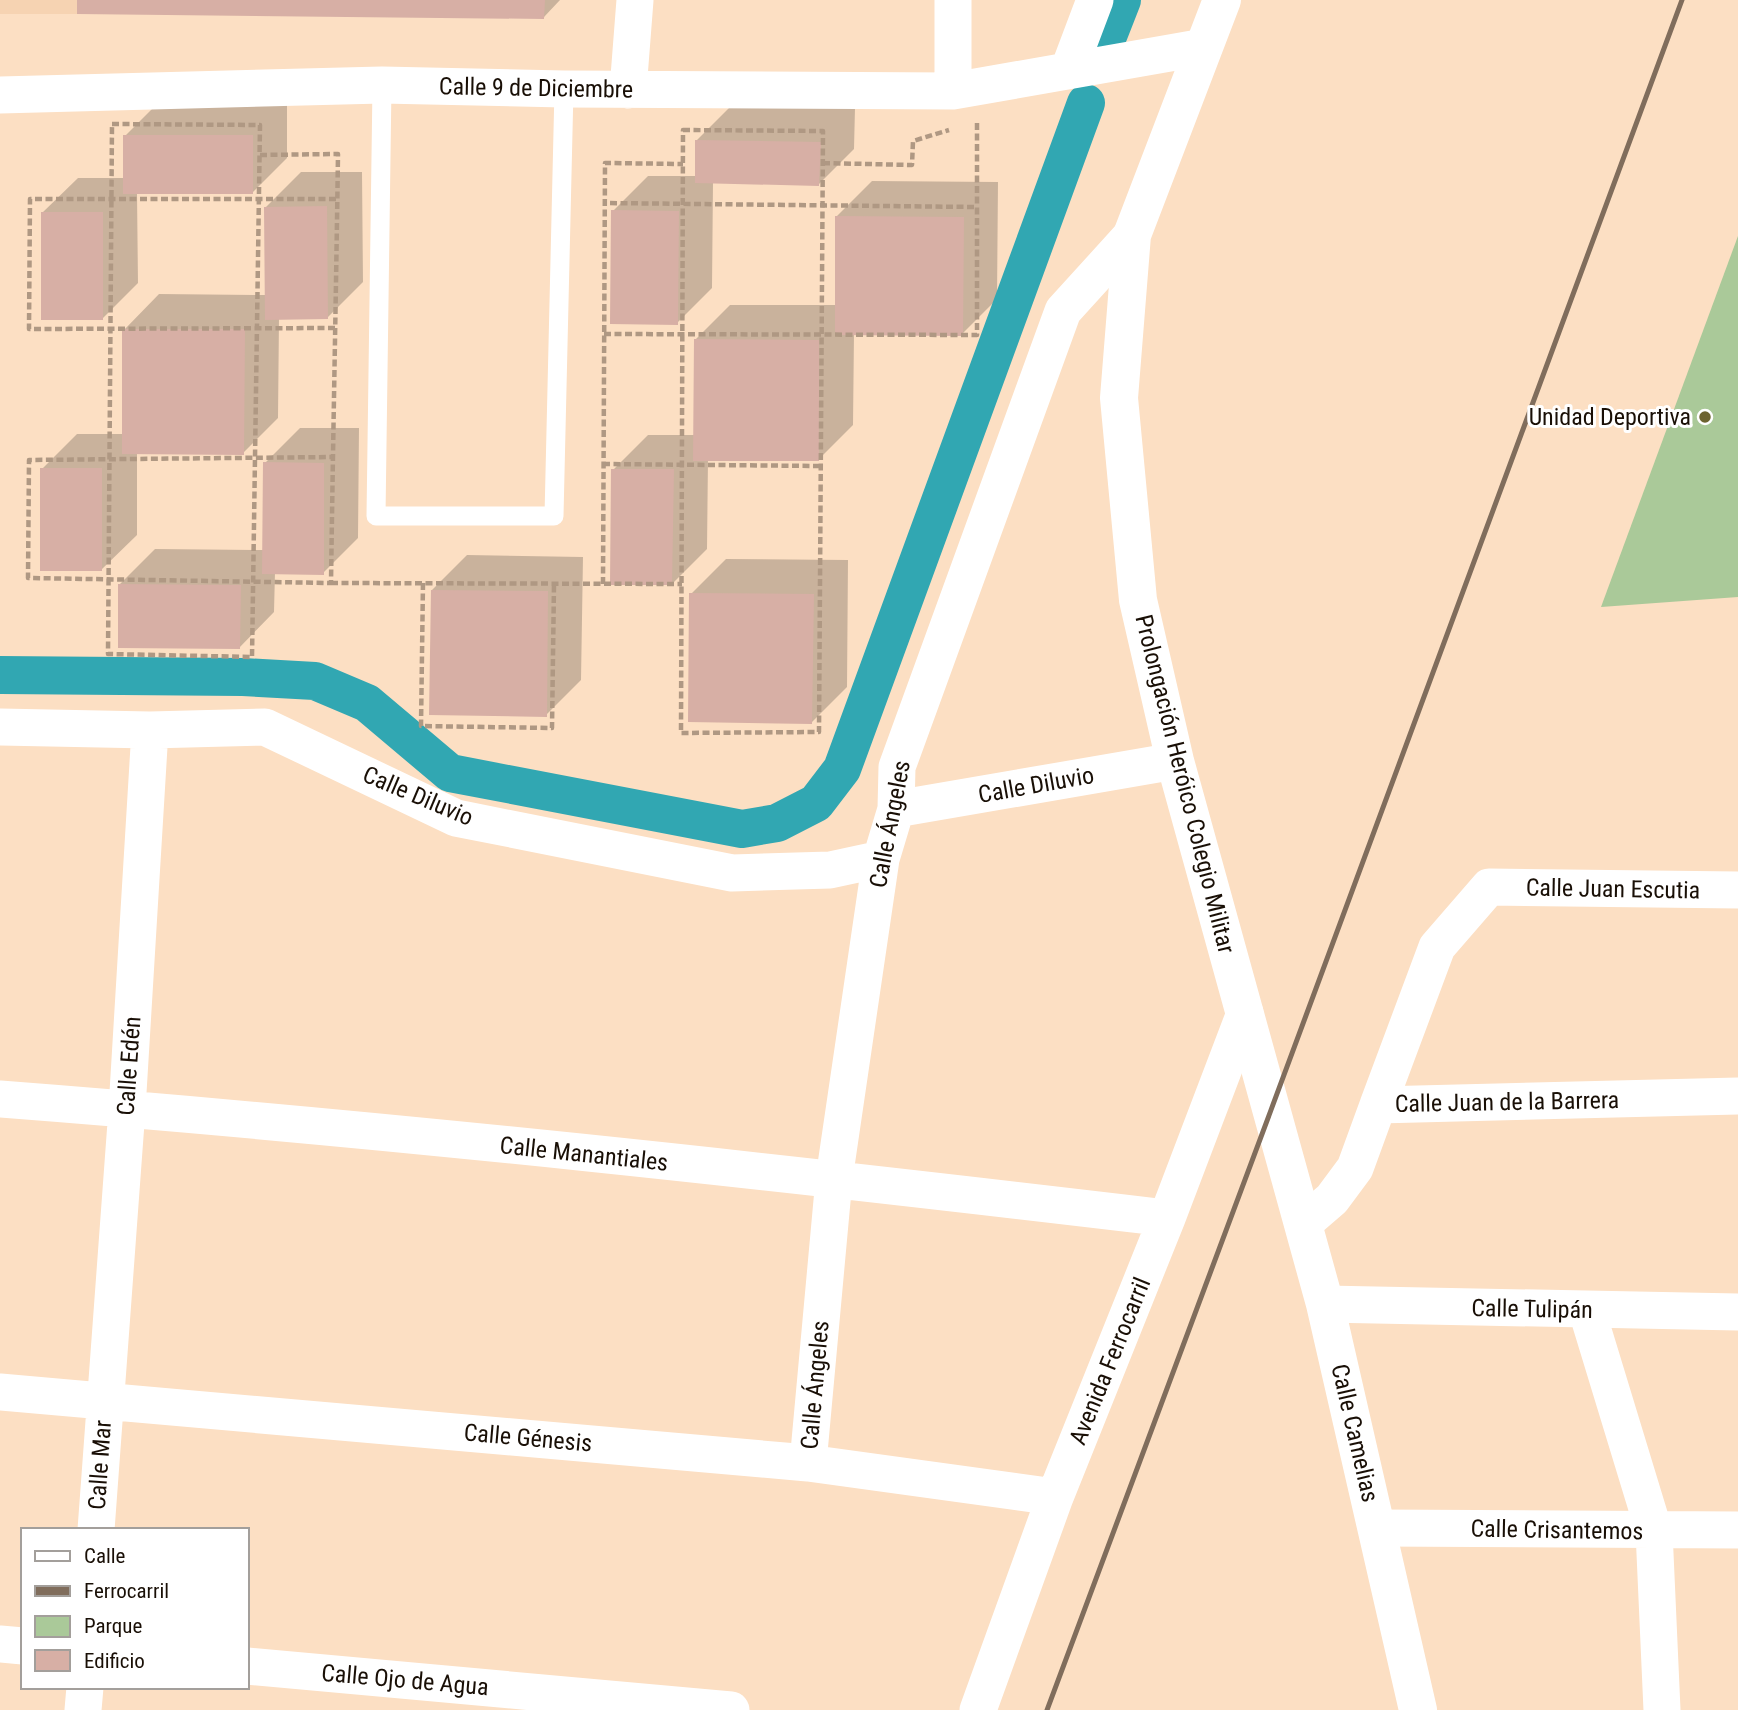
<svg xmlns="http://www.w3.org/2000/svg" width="1738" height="1710" font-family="'Roboto Condensed',sans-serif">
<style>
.built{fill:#f6d3b2}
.green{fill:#aac999}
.shadow{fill:#0003}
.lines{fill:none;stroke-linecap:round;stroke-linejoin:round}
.canal{stroke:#31a7b2;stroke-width:38}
.building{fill:#d7afa5}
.path{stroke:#af9883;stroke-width:4.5;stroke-dasharray:7 3.5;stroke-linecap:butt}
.service{stroke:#fff;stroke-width:19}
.minor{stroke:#fff;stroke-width:37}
.tertiary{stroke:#fff;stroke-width:38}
.rail{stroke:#806d5c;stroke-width:5}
.poi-dot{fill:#6d6330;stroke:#fff;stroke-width:2.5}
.labels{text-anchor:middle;stroke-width:6;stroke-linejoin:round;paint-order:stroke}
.street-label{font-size:24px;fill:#190f06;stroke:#fff}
.poi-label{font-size:24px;fill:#190f06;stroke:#fff;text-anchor:end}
</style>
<rect width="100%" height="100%" fill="#fcdfc3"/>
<path class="built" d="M0,0H77V14H0Z"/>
<path class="green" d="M1738,236V597L1601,607Z"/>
<path class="shadow" d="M79,0H560L544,17Z
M160,101H287V158L252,193H137L138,283L103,318L42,213L78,178H125V136Z
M732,105L855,108L854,149L819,184L713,182L712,288L677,323L613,211L648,176H697V140Z
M301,172H362L363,282L328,317L279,318L278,418L243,453L137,452V535L101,570L42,469L77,434H124V330L159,294L267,295L266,207Z
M872,181L998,182L997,299L962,334L854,333L853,425L818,460L708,459L707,549L672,584L613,470L648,435H695V340L730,305H837V216Z
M300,428H359L358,538L323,573L275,572L274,612L239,648L120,584L155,549L264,550L265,463Z
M467,555L583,557L581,680L546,715L432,590Z
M726,559L848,560L847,687L812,722L691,594Z"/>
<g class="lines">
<path class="canal" d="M1104,46L1122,0
M0,675L243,677L315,681L367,703L450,773L742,829L777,823L816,803L842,769L1086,103"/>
</g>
<path class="building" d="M77,0H545L544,19L77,14Z
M123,135H253V194H123Z
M695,140L821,142L819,186L695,183Z
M327,206L328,319L265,320L264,207Z
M611,210L679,211L678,325L610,324Z
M41,212H103V320H41Z
M835,216L964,217L963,336L835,335Z
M122,329H245L244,455L122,454Z
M694,339L819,340V461H693Z
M263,462L324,463V575L262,574Z
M40,468H102V571H40Z
M611,469H674L672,585H610Z
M118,584L241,585L240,649L118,648Z
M431,590L548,591L547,717L429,715Z
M689,593L814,594L812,724L688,722Z"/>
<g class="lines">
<path class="path" d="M977,123V207
M112,124L260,125L252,657L108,654Z
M683,130L823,131L819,732L681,733Z
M260,155L338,154C336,297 333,440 331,583L28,578L29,460L333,457
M823,163L912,165L913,141L949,130
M335,328L29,329L30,199H338
M604,334L977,335V207L605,203
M603,464L821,466
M331,583L682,584
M423,583L421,726L552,728L554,584
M603,584L605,163L683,164"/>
<path class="service" d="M382,85L376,516H554L564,89"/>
<path class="minor" d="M1069,69L1095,0
M628,90L635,0
M953,91V0
M0,95L382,85L564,89L953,91L1204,47
M0,727L150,730L265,727L456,818L732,873L830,870L881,859
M896,809L1175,761
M0,1099C390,1129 779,1172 1167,1218
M1378,1105L1437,947L1489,887L1738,890
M1303,1224L1332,1199L1355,1168L1378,1105L1738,1096
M1325,1304L1738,1312
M1587,1311L1654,1531L1662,1710
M0,1392L808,1463L1055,1497
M808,1463L834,1179L881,859L896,809L897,767L1063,311L1132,235
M1377,1528L1738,1530
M96,1530L127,1109L150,730
M0,1644L23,1646
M247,1666L731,1710
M83,1710L85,1687
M978,1710L1055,1497L1167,1218L1245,1013"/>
<path class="tertiary" d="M1222,0L1132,235L1119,398L1138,600L1175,761L1325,1304L1418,1710"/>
<path class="rail" d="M1047,1710L1271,1110L1682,0"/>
</g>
<circle class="poi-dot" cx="1705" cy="417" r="7"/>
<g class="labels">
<g class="street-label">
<text transform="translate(536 88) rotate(1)" y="8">Calle 9 de Diciembre</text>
<text transform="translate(1185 784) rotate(76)" y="8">Prolongación Heróico Colegio Militar</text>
<text transform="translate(1036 785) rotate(-10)" y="8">Calle Diluvio</text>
<text transform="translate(418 796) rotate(23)" y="8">Calle Diluvio</text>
<text transform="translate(890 824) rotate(-79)" y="8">Calle Ángeles</text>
<text transform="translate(1613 889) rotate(1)" y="8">Calle Juan Escutia</text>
<text transform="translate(129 1066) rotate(-86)" y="8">Calle Edén</text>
<text transform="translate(1507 1102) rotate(-1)" y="8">Calle Juan de la Barrera</text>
<text transform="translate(584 1154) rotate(6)" y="8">Calle Manantiales</text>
<text transform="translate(1532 1309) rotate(1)" y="8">Calle Tulipán</text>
<text transform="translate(1110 1361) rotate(-68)" y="8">Avenida Ferrocarril</text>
<text transform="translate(815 1385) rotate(-85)" y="8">Calle Ángeles</text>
<text transform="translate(1355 1433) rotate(77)" y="8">Calle Camelias</text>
<text transform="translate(528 1438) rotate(5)" y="8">Calle Génesis</text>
<text transform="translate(100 1465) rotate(-86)" y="8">Calle Mar</text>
<text transform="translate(1557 1530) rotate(1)" y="8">Calle Crisantemos</text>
<text transform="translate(405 1680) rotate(5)" y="8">Calle Ojo de Agua</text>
</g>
<g class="poi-label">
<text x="1691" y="425">Unidad Deportiva</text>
</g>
</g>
<rect x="21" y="1528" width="228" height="161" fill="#ffffff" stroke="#a39f9b" stroke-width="2"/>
<rect x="35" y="1551" width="35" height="10" fill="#ffffff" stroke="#a39f9b" stroke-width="2"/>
<text x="84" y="1563" font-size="21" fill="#190f06">Calle</text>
<rect x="35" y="1586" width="35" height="10" fill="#806d5c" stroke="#a39f9b" stroke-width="2"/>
<text x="84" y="1598" font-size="21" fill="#190f06">Ferrocarril</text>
<rect x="35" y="1616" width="35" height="21" fill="#aac999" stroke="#a39f9b" stroke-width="2"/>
<text x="84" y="1633" font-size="21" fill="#190f06">Parque</text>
<rect x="35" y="1650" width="35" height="21" fill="#d7afa5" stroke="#a39f9b" stroke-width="2"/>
<text x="84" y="1668" font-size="21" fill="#190f06">Edificio</text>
</svg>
